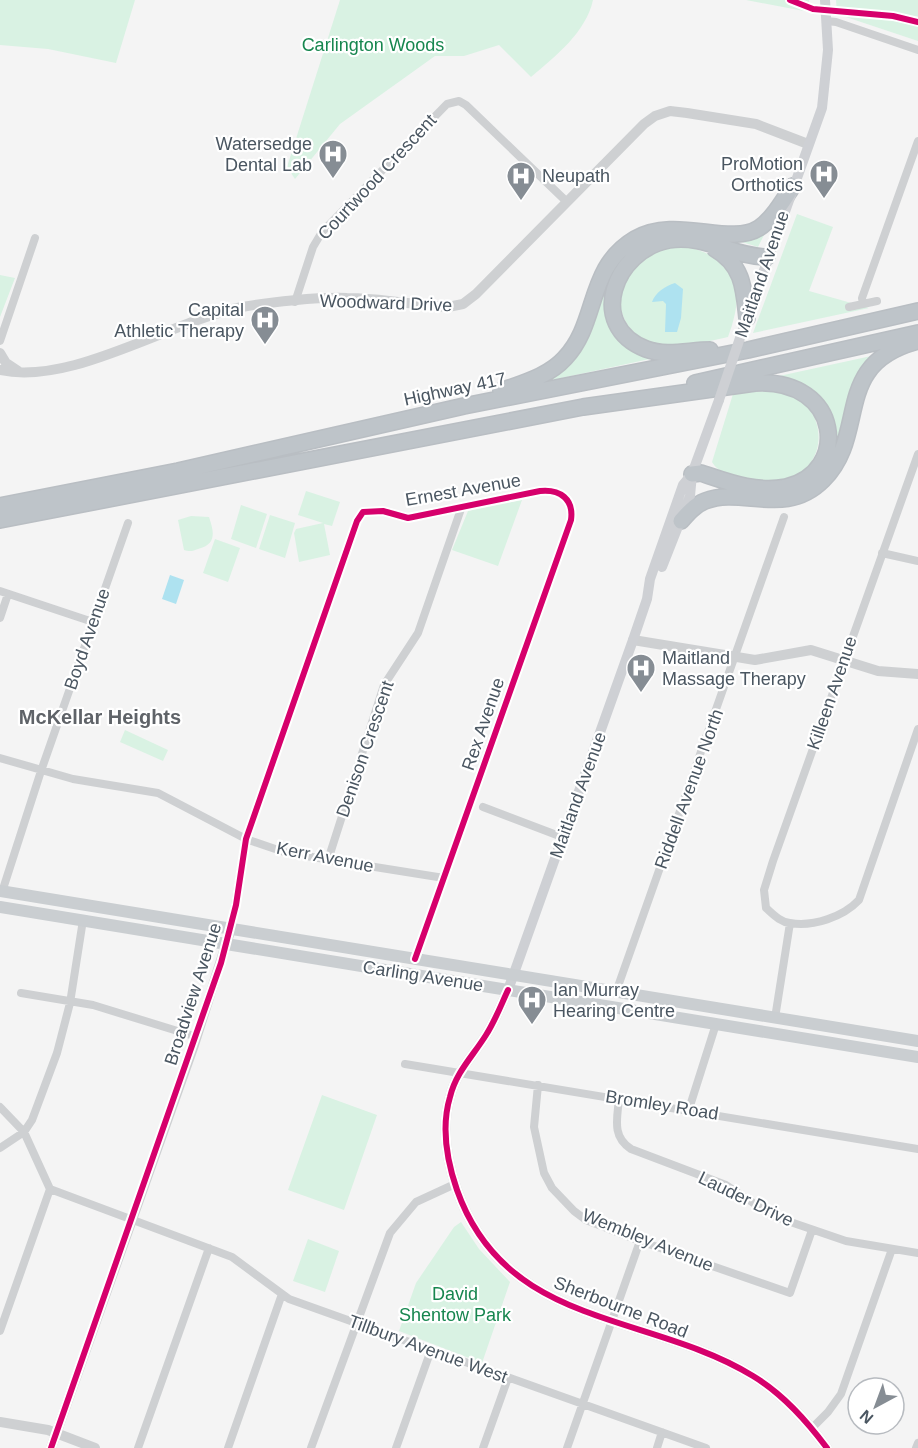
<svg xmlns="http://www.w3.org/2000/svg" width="918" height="1448" font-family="Arial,sans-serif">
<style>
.green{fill:#d9f2e3}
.water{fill:#aee2f0}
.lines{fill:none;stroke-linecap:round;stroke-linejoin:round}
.motorway-casing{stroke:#b9bec3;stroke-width:18}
.minor{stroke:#ced0d2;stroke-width:8}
.tertiary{stroke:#ced0d2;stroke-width:10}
.secondary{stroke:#ced0d4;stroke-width:10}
.primary{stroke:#caced1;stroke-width:12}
.motorway{stroke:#bec4c9;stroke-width:15}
.secondary-bridge{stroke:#ced0d4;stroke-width:10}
.cycleway-casing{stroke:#fff;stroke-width:10}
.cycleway{stroke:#d6006c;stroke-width:6}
.labels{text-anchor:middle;stroke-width:4.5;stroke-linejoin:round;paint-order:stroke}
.park-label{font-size:18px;fill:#17864f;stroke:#fff}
.poi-label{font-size:18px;fill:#4a5661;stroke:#fff;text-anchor:end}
.street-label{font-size:18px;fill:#4a5661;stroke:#fff}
.neighbourhood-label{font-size:20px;font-weight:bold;fill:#5f6368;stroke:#fff}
</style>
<rect width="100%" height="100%" fill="#f4f4f4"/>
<path class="green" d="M0,0H135L116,63L48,49L0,45Z
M340,0H593C586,32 556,56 531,77L499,45L464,56H435L340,124L295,179L287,167Z
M746,0H809V12Z
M836,0H918V41L837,14Z
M797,214L833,227L809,291L869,308L753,333Z
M763,229L765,233L758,247L726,237Z
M690,236L626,260L613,322L659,357L543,382L592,309L619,257Z
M681,245C737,258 747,286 728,337C705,342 678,349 655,344C622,336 610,297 629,271C641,255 664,247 681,245Z
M0,275L15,278L0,317Z
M876,355L843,433L814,484L779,492L828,457L813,393L800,384L779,379V376Z
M764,391C773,392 784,391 792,394C828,413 828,464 789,480C776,485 756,481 743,478C731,474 719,474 712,462L733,394Z
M306,491L340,502L332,526L324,524L330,555L299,562L294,533L296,529L323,523L298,515Z
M522,500L498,566L452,550L468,511Z
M241,505L267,514L256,548L231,539Z
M270,515L295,523L285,558L259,549Z
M191,516L209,517C214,532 217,544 198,549C193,551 190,552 184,550L178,520Z
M215,539L240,548L228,582L203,573Z
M125,730L168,750L163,761L120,742Z
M322,1095L377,1115L344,1210L288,1190Z
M461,1222L479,1249L510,1282L482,1363L399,1331L416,1283L454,1227Z
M308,1239L339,1251L325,1292L293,1281Z"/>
<path class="water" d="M675,283L683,289L681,318L677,332H665L666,304L663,301L652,302C655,293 665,286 675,283Z
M170,575L184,580L176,604L162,599Z"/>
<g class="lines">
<g class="motorway-casing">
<path id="motorway" d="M715,249C743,265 744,289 747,318
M710,350C689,350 667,357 646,349C586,326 614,250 669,240C704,234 734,257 767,257
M695,383L918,333
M501,391C523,383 549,376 565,358C599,322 586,268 635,239C676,215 729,247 759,228C773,219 783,200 793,186
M0,506L178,471L464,406L748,350L918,311
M0,520L583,407L755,383C843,378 850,473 786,487C756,493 728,482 701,473L692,474
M681,521C688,513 695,505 705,501C742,486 785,518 823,480C870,433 830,364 918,341"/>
</g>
<path class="minor" d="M827,21L836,22L918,50
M295,302L313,247L322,232L447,104L459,101L466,105L567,202
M863,304L862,298L918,141
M849,307L877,301
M0,341L35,238
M918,454L773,861L764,890L766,908C773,914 780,922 790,923C813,927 843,917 859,900L918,729
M882,553L918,561
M0,591L93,622
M0,618L8,594
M0,758L73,779L158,793L246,839L287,853L444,878
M483,807L562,837
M328,860L384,685L418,633L461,509
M2,892L41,771L128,523
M231,929L246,839L357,521L363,512L383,511L408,518L540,491C560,489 574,499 571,520L415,959
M616,992L784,517
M21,993L93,1005L197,1037
M775,1018L790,923
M405,1064L918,1149
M538,1085L534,1127L544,1173L552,1188L574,1211L586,1220L640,1241L790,1293L812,1230
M619,1099C617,1119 612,1137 631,1149L726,1185L773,1216L846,1241L918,1253
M0,1107L24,1132L50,1189L232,1257L289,1299L706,1448
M689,1109L716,1024
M0,1148L24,1132L32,1120L57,1053L70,1003L83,920
M0,1331L50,1189
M812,1428L828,1412L841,1394L892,1249
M138,1448L209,1248
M228,1448L282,1294
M311,1448L390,1233L416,1202L455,1184
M396,1448L431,1350
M483,1448L508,1378
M567,1448L640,1241
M657,1448L662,1432
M916,1448L918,1443"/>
<path class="tertiary" d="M0,353L6,363L18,371
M0,370C72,386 170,321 242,307C270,302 318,297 347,298C380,298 414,305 448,307L463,304L476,294L644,124L655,116L670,111L687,113L756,124L808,144
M633,640L755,660L811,650L878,671L918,674
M508,990C501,1005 495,1021 486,1035C473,1056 456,1072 450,1097C441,1127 447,1161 457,1190C506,1329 649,1312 753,1376C783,1394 806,1420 827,1448
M0,1422L48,1430L95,1448
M51,1448L194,1045L231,929"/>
<path class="secondary" d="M742,332L822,108L828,50L825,0
M662,567L690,496L692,474
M508,990L633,640L647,599L650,579L683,485L692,474L719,400"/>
<path class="primary" d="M0,891L918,1041
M0,907L918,1057"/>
<use href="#motorway" class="motorway"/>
<path class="secondary-bridge" d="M719,400L742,332"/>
<g class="cycleway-casing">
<path id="cycleway" d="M790,0L813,9L893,16L918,22
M508,990C501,1005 495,1021 486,1035C473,1056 456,1072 450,1097C441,1127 447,1161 457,1190C506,1329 649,1312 753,1376C783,1394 806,1420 827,1448
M51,1448L221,963L236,905L246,839L357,521L363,512L383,511L408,518L540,491C560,489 574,499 571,520L415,959"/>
</g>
<use href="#cycleway" class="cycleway"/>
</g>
<defs>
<g id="hospital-pin" transform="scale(1.5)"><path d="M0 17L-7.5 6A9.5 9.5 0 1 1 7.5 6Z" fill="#868d94" stroke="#fff"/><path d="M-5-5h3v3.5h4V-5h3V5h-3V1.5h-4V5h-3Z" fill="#fff"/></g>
</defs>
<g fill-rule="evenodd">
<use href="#hospital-pin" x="333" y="154"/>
<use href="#hospital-pin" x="824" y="174"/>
<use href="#hospital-pin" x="521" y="176"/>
<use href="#hospital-pin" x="265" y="320"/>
<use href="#hospital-pin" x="641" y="668"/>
<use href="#hospital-pin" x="532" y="1000"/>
</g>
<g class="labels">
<g class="park-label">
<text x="373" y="51">Carlington Woods</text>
<text x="455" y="1300">David<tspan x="455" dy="21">Shentow Park</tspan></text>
</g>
<g class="poi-label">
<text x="312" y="150">Watersedge<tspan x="312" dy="21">Dental Lab</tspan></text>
<text x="803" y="170">ProMotion<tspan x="803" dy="21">Orthotics</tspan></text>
<text x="542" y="182" text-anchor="start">Neupath</text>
<text x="244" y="316">Capital<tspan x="244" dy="21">Athletic Therapy</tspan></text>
<text x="662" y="664" text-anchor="start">Maitland<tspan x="662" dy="21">Massage Therapy</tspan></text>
<text x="553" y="996" text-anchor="start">Ian Murray<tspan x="553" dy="21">Hearing Centre</tspan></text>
</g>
<g class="street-label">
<text transform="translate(377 177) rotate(-47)" y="6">Courtwood Crescent</text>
<text transform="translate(762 274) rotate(-71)" y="6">Maitland Avenue</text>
<text transform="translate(386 303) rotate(2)" y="6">Woodward Drive</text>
<text transform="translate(455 389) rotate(-12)" y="6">Highway 417</text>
<text transform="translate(463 490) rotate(-10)" y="6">Ernest Avenue</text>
<text transform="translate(87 639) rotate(-71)" y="6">Boyd Avenue</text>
<text transform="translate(832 693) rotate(-71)" y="6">Killeen Avenue</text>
<text transform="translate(483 724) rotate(-71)" y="6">Rex Avenue</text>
<text transform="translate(365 749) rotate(-71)" y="6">Denison Crescent</text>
<text transform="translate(689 789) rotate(-70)" y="6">Riddell Avenue North</text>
<text transform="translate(578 795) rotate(-70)" y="6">Maitland Avenue</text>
<text transform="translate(325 857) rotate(11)" y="6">Kerr Avenue</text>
<text transform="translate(423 976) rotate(9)" y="6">Carling Avenue</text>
<text transform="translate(193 994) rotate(-72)" y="6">Broadview Avenue</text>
<text transform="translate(662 1105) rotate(9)" y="6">Bromley Road</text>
<text transform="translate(746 1199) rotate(26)" y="6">Lauder Drive</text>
<text transform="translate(648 1240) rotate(22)" y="6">Wembley Avenue</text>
<text transform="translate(621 1307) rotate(21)" y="6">Sherbourne Road</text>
<text transform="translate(428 1349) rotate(20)" y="6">Tillbury Avenue West</text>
</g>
<g class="neighbourhood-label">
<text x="100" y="724">McKellar Heights</text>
</g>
</g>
<g transform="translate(876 1406) rotate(221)"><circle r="28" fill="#ffffff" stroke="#b7bbc0" stroke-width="1.5"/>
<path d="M0-4.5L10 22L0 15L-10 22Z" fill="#868d94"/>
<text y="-9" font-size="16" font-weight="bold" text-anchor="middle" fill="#4a5661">N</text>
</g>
</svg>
